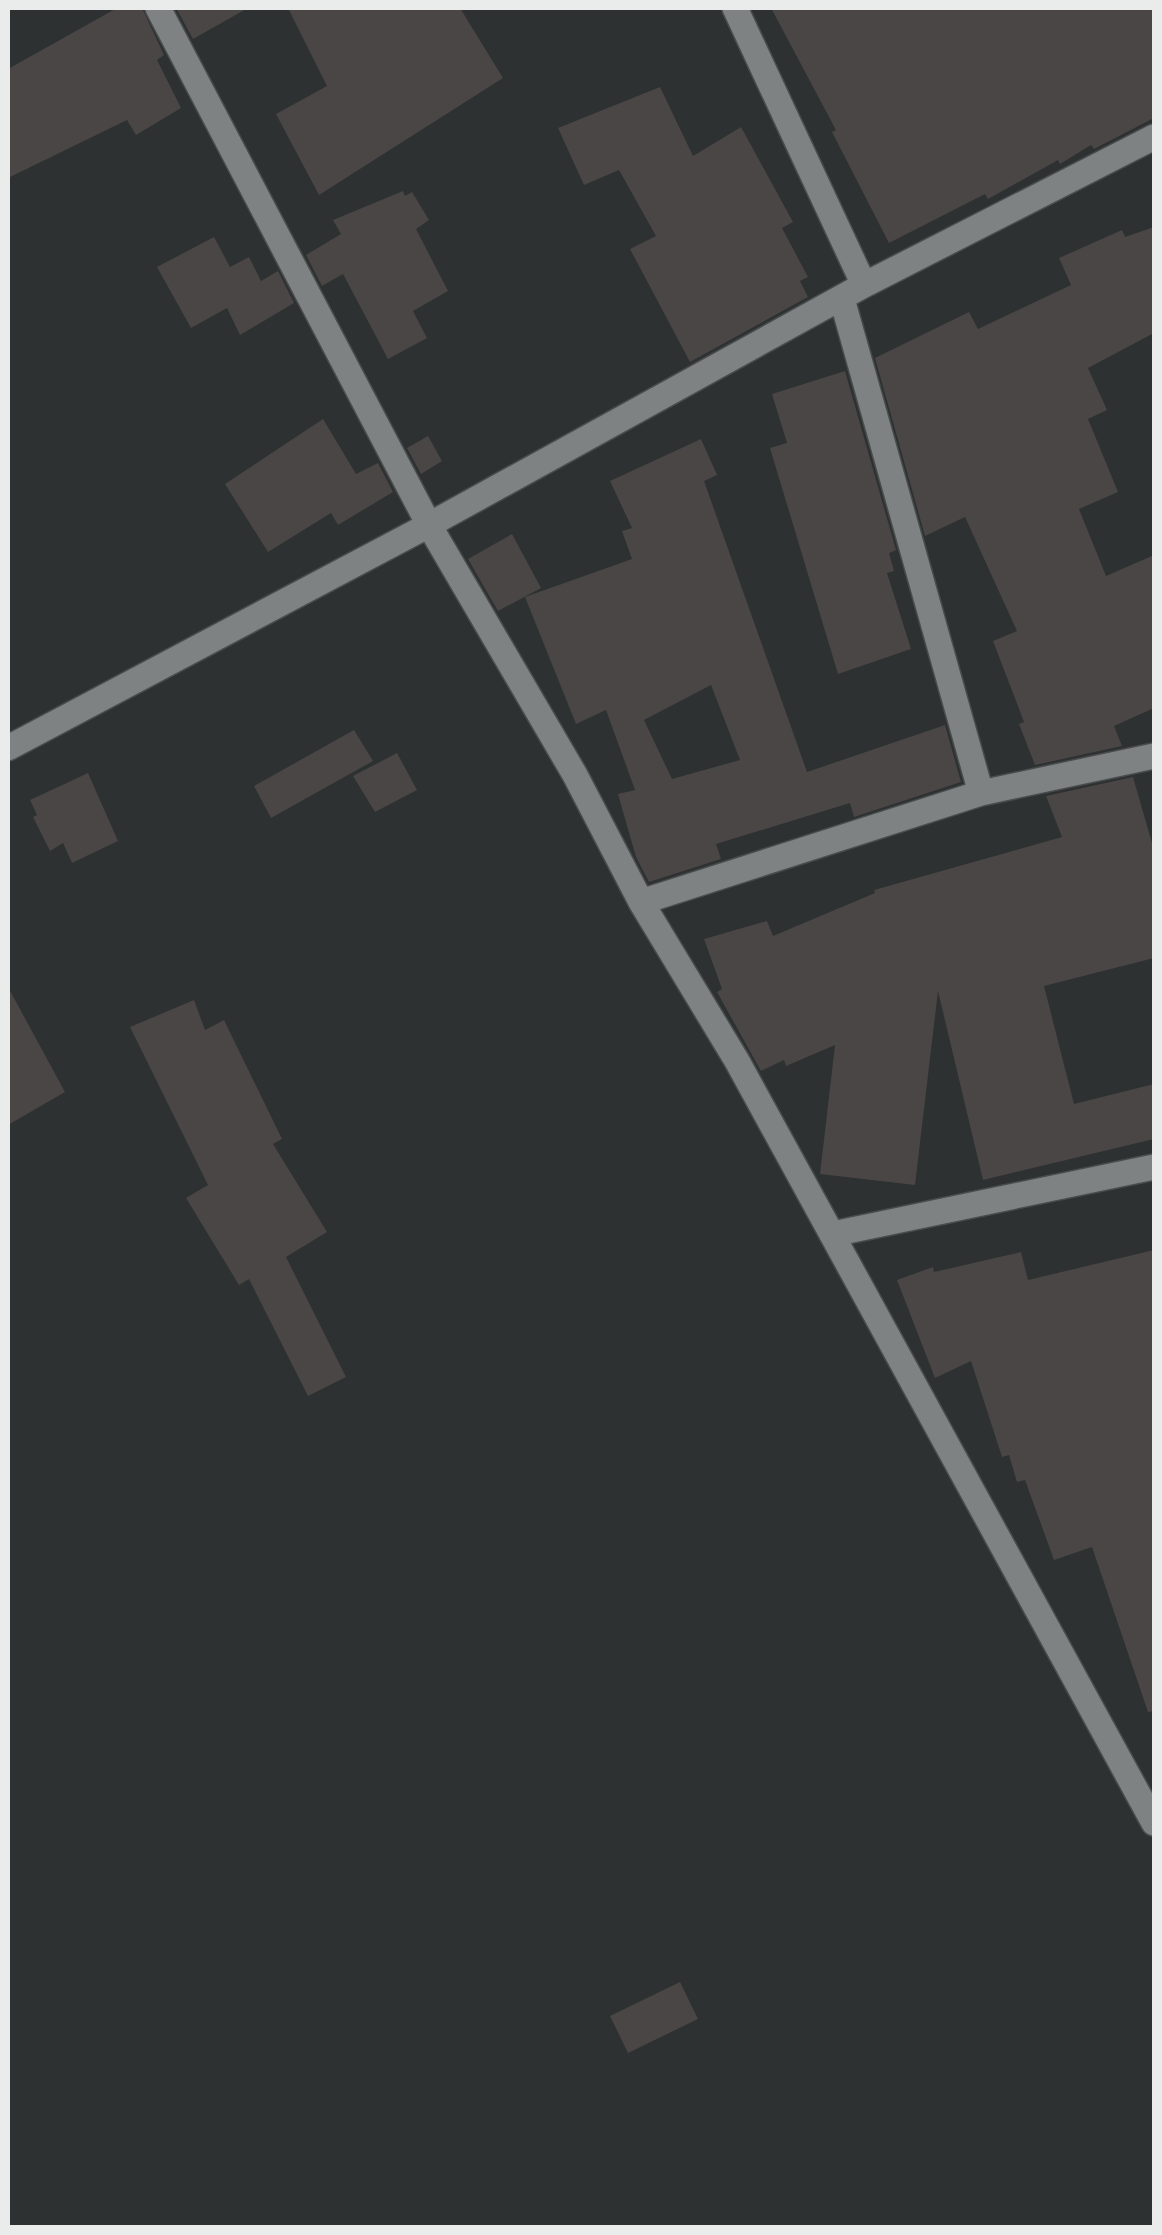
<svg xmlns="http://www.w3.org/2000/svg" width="1162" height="2235" font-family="Merriweather,serif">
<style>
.building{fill:#494645;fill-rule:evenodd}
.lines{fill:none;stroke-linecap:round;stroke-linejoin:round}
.minor-casing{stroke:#494c4c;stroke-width:28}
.minor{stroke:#7e8282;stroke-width:25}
</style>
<rect width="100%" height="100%" fill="#2d3131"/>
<path class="building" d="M117,8H142L164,55L157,60L181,108L136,135L127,120L8,178V69Z
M176,8H248L193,39Z
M288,8H460L503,78L319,195L276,114L327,86Z
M771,8H1154V118L1094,149L1091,145L1060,164L1058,160L988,199L985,194L889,243L832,132L836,130Z
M660,87L693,156L741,127L793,222L782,228L808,277L800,281L808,297L690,362L630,249L656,236L619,170L584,185L558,128Z
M403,191L405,196L412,192L429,220L416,229L448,291L413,311L427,338L388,359L343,274L322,286L306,255L341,234L333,220Z
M1154,227V333L1088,368L1107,410L1088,419L1118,492L1079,509L1106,576L1154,555V708L1114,726L1122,746L1035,765L1019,724L1024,722L993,641L1017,631L965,517L925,536L875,358L969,312L978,329L1071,285L1059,258L1122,230L1125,237Z
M214,237L230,267L249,257L261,281L278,271L294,303L240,335L227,308L191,328L157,267Z
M845,371L896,550L889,553L894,571L887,573L911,649L838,674L770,448L787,443L772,394Z
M323,419L356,474L378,463L393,492L338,525L331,513L268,552L225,484Z
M428,436L442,461L421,474L407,448Z
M701,439L717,475L704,481L807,772L945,725L961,782L854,817L850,803L716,844L721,859L649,882L636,857L618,794L635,790L606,710L576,724L525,597L632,559L622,531L632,528L610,481ZM711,685L740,760L672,779L644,720Z
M512,534L541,588L498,611L468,559Z
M354,730L373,761L271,818L254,786Z
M397,753L417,790L375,812L353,776Z
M88,773L118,841L72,863L63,843L50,851L33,817L37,815L30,800Z
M1133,777L1154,850V958L1044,986L1074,1104L1154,1084V1139L983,1180L938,991L915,1185L820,1174L835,1045L786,1066L784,1060L761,1071L717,992L722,989L704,939L767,921L773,936L875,893L874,890L1062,837L1046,796Z
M8,987L65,1092L8,1125Z
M194,1000L205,1030L224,1020L282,1139L273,1144L327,1232L286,1257L346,1377L308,1396L249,1279L239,1285L186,1198L208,1185L130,1027Z
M1154,1250V1711L1148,1712L1092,1547L1054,1560L1025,1480L1017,1482L1009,1455L1002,1457L971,1361L935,1378L897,1280L933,1267L934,1272L1021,1252L1028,1280Z
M680,1982L698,2019L628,2053L610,2016Z"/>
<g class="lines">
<g class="minor-casing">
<path id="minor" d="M158,8L429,525L575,775L641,902L737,1061L1154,1823
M735,8L864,285
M842,299L981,793
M8,748L429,525L864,285L1154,137
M641,902L981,793L1154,756
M833,1234L1154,1167"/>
</g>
<use href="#minor" class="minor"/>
</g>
<rect width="1162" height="2235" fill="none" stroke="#eaecec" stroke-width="20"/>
</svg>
